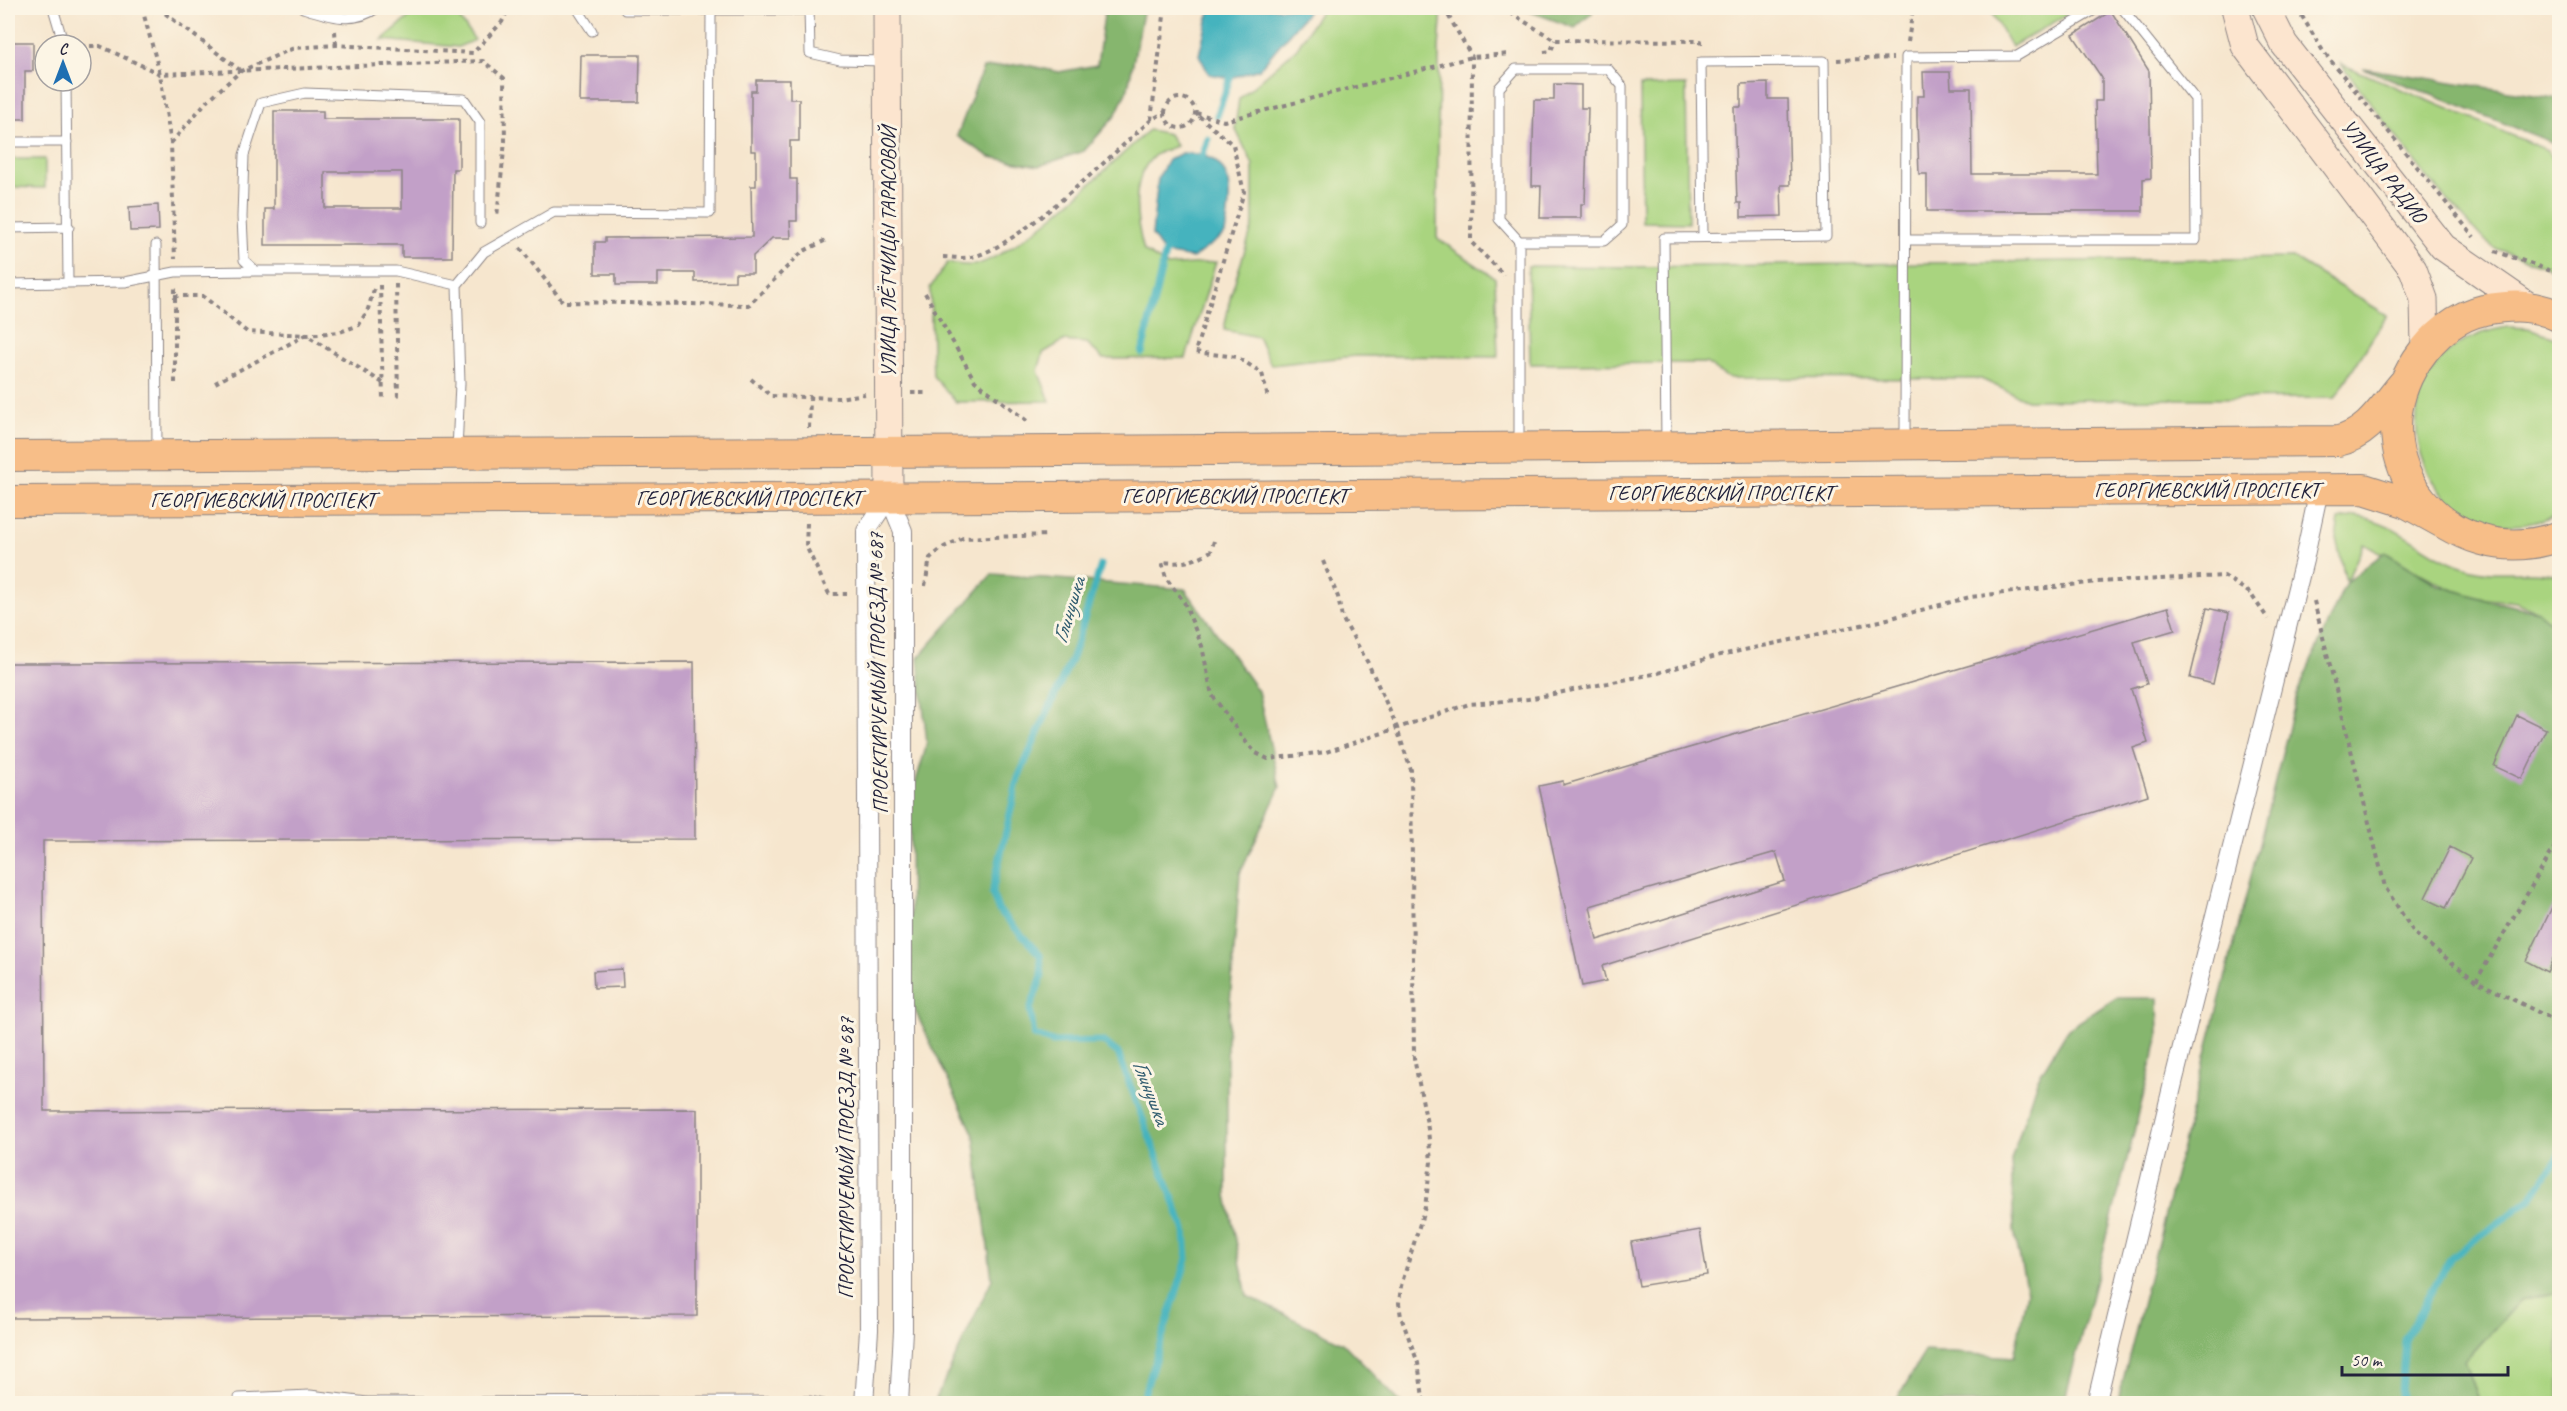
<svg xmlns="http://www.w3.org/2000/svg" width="2567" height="1411" font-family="Caveat,sans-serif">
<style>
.green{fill:#a9d47f;stroke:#667b5d;stroke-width:1.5}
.forest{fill:#86b66e;stroke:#546c54;stroke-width:1.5}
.water{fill:#44b3be;stroke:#336a7c;stroke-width:1.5}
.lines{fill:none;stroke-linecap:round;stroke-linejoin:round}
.stream{stroke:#44b3be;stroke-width:7}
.building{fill:#c2a0c8;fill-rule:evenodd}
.service-casing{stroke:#8c8484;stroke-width:11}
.minor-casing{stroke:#8c8484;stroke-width:20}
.secondary-casing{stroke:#8c8484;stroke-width:29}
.primary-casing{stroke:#8c8484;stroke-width:32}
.path{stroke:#8c8484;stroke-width:4;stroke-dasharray:4.5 4.5;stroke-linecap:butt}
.service{stroke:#fff;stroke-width:9}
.minor{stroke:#fff;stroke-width:18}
.secondary{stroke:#fce5cf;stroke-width:27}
.primary{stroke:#f7be88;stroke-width:30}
.primary-bridge-casing{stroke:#8c8484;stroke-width:32;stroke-linecap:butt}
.primary-bridge{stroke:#f7be88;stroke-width:30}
.labels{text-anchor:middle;stroke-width:6;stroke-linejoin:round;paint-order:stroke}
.street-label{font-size:21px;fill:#22223b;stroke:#fcf5e5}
.water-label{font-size:22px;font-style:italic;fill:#305c6f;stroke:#fcf5e5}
</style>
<rect width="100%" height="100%" fill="#fcf5e5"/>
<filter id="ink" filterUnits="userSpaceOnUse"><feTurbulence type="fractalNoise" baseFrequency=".0167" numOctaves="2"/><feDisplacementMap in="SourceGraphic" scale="12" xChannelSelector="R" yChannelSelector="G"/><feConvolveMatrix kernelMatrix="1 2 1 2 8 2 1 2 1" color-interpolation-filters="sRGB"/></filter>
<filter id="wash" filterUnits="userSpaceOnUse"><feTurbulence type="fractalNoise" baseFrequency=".008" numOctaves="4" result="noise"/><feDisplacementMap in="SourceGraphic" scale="24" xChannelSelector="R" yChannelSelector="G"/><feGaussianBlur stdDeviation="1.35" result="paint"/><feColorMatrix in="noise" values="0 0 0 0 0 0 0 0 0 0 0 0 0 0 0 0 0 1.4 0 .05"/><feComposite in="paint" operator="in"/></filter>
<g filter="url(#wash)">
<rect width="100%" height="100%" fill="#f6e6ce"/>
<path class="green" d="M420,8H452L475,40L458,47L382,40Z
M1322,8H1442L1439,48L1437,238L1495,278L1498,357L1356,356L1271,365L1258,337L1224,330L1231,294L1253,225V165L1235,128L1239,99L1297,48Z
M1989,8H2079L2011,47Z
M2341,64L2547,150L2559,166V271L2497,249L2482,238L2426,176Z
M1686,85L1688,223L1642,222L1640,86Z
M1149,130L1169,134L1176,146C1169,149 1160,151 1154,156C1129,179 1136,222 1144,251L1167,266L1216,262L1186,358L1103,359L1087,343L1063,341L1043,353L1038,371L1050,401L956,402L933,376L930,288L947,263C956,264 970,267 979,264C1031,245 1106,168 1149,130Z
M8,159H45V188L8,187Z
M2293,258L2387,315L2335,398L2027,400L1981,379L1728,378L1706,363L1530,364L1528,266L1636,267Z
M2508,327L2528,328L2559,338V514C2419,577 2348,352 2508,327Z
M2355,516C2404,523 2424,557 2472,569C2502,577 2532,567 2559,576V630L2538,611L2516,602L2466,597L2364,544L2346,582L2336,538L2339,520Z
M2559,1292V1403H2480L2465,1361L2520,1300Z"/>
<path class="forest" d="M1105,8H1144L1128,88L1115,116L1084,151L1039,166L990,157L957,136L983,68L1022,64L1059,72L1097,65Z
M1520,8H1592V13L1575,28Z
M2363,68L2559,99V145Z
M2385,552L2438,585L2490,601L2538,611L2560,630L2559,1292L2520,1300L2465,1361L2480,1403L2117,1404L2298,691L2346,582Z
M992,574L1185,589L1258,691L1280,787L1240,873L1227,1042V1195L1247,1296L1343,1343L1401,1403H934L992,1279L974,1135L911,1002L910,801L927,744L918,658Z
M2116,998H2158L2159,1035L2064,1403H1897L1896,1401L1925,1351L2014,1357L2027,1292L2014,1231L2011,1160L2037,1080L2068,1029Z"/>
<path class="water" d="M1210,8H1309L1306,14L1259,69L1231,78L1209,74L1199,55Z
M1182,153C1237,153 1232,192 1225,234L1193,258L1164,253L1152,235L1158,178L1168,160Z"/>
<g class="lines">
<path class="stream" d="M1217,116L1233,69
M1201,159L1208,139
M1142,353L1167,245
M1101,565L1073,655L1018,778L992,893L998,909L1040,955L1042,976L1030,1009L1034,1035L1052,1042L1102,1041L1118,1053L1185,1231L1187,1259L1141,1404
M2400,1404L2405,1340L2451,1257L2530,1200L2560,1154"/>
</g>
<g id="blocks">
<path class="building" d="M2111,11L2149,71L2151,178L2143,179V211H1927V174H1919L1917,120V96H1924L1923,72H1950L1951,88H1971L1972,174H2097L2095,101H2102V78L2073,35Z
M8,42H33V71H25V119H8Z
M581,55H640L639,102H580Z
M756,80H790V99H799V141H790V179H797V221H790L791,238H772L753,256V273H735V281L695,282V273H658V285H616V274H595V242H605V238L752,237L751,186H756V151H751V91H756Z
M1768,83V99H1788L1790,185H1781L1782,216L1741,217V203H1737L1734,107H1741V84Z
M1554,84L1581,85V108H1588L1585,204H1581V218H1540L1541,186H1532L1534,100H1554Z
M274,111H323V119H459V169H453L452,257H402V245H265V209H274ZM325,172H402V208H325Z
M158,205L159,230L130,231L129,207Z
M2168,607L2175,630L2134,642L2147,684L2131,689L2148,743L2133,748L2148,795L1602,966L1606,981L1582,986L1539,786L1563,781V785ZM1776,852L1785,881L1597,940L1590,906Z
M2207,608L2229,613L2213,684L2190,678Z
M694,662L695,839L43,841L44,1111L697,1109V1316L8,1318V663Z
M2517,715L2546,729L2522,779L2494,766Z
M2450,847L2471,858L2446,908L2425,898Z
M2559,893V946L2547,972L2526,961Z
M622,969L623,987L594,988L593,971Z
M1700,1230L1707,1275L1639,1286L1631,1242Z"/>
</g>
</g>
<g filter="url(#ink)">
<use href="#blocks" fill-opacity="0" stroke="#8c8484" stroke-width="1.5"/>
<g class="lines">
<g class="service-casing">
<path id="service" d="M53,8L64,45
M303,8C328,16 354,25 377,8
M577,8L592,31
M625,8V10H809
M809,8L810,53L840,60L884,61
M66,81L68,283
M8,142H67
M8,228L69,227
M1906,240H2196L2195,99L2122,8
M1519,241H1604L1622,225V86L1608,69H1516L1499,88V219L1519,241V442
M156,245L157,452
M8,284L125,282L175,272L256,271
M457,285L484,252L554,212L710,213L711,10
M1905,441L1906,57L2017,56L2098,8
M1666,443L1664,238L1826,236L1824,61L1701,62L1703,237
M457,451L460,383L457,285L396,271H256L244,260L242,217L244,155L261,103L305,93L464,99L480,122V223
M239,1404V1398L310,1395L367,1402L809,1401L823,1404"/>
</g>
<g class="minor-casing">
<path id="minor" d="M889,497L903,531V1330L899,1404
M864,1404L869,1330L866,531L889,497
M2096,1404L2174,1079L2304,560L2319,490"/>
</g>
<g class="secondary-casing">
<path id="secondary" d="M887,8L889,497
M2235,8L2245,46L2413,269L2424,299L2425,348
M2266,8L2284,44L2443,247L2530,307"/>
</g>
<g class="primary-casing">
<path id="primary" d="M2560,317C2535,304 2511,305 2484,310C2456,316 2433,336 2417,360C2352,460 2449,577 2560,536
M1211,450L2338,441C2369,434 2383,407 2403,384
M8,456L1059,451
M1199,496L2364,489L2405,502L2454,529
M8,501L1046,497"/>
</g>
<path class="path" d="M142,8L160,74L171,143L175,259
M158,8L241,71
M1444,8L1472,57L1471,242L1504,275
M1502,8L1555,40L1701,41V47
M2297,8L2323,51L2474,237
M335,31L336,45
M1908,42L1913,8
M81,46H100L160,74L483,61L504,78L505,141L497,217
M1544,52L1551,51L1555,40
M1837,60L1893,58
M1165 113a15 15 0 1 1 30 0a15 15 0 1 1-30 0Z
M1196,113L1224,121L1472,57L1510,54
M1199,116L1233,145L1244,192L1195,352L1237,357L1262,373L1268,398
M1151,120L1165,8
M171,143L207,101L241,71L294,48L336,45L473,53L502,22L509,8
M520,248L563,302L749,305L802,252L826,240
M2495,251L2560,274
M943,257C952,257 962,259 971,257C1017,249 1113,153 1151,120L1165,112
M396,284L398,400
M380,285L383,400
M925,293L975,381L1027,421
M174,296H203L247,332L306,335L340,332L359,325L368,309L375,286
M751,379L771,396L839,398L865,394
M175,383V288
M215,383L306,335L383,383
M911,393H928
M809,428L810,399
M807,523L806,546L829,594H847
M1214,541L1211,551C1193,562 1182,564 1162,562L1166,578L1184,602L1202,646L1212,695L1246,742L1256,753L1268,759L1326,752L1469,704L1528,699L1658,673L1716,656L1880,621L1970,597L2097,582L2224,576L2250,593L2268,619
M1323,561L1338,597L1342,618L1368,663L1394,720L1411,770L1414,1058L1428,1129L1431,1162L1425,1207L1401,1286L1399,1303L1401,1317L1418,1363L1424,1404
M925,586L930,558L944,547L963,538L1048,535
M2314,601L2385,887L2415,934L2476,981L2560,1023
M2476,981L2560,838"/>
<use href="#service" class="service"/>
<use href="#minor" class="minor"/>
<use href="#secondary" class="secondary"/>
<use href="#primary" class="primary"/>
<g class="primary-bridge-casing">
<path id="primary-bridge" d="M1059,451L1211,450
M1046,497L1199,496"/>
</g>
<use href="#primary-bridge" class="primary-bridge"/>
</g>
</g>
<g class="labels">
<g class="street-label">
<text transform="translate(2384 171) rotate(52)" y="7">УЛИЦА РАДИО</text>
<text transform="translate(888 252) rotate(-90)" y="7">УЛИЦА ЛЁТЧИЦЫ ТАРАСОВОЙ</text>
<text x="2207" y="497">ГЕОРГИЕВСКИЙ ПРОСПЕКТ</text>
<text x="1721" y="500">ГЕОРГИЕВСКИЙ ПРОСПЕКТ</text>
<text x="1235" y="503">ГЕОРГИЕВСКИЙ ПРОСПЕКТ</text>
<text x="749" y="505">ГЕОРГИЕВСКИЙ ПРОСПЕКТ</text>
<text x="263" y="507">ГЕОРГИЕВСКИЙ ПРОСПЕКТ</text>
<text transform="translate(878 673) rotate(-91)" y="7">ПРОЕКТИРУЕМЫЙ ПРОЕЗД № 687</text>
<text transform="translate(846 1158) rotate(-90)" y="7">ПРОЕКТИРУЕМЫЙ ПРОЕЗД № 687</text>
</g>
<g class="water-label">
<text transform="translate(1068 610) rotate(-73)" y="8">Глинушка</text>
<text transform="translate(1152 1092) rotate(69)" y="8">Глинушка</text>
</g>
</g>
<rect width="2567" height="1411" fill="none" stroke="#fcf5e5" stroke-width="30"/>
<g transform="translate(63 63)"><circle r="28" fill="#fcf5e5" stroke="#a5a1a1" stroke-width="1.5"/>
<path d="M0-4.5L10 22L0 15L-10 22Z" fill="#1f6fb2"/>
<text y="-9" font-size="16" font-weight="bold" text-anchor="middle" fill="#22223b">С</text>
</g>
<path d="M2342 1366v9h166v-9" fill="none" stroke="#22223b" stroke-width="3"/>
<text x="2351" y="1366" font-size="18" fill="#22223b" stroke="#fcf5e5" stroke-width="4.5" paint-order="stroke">50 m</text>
</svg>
